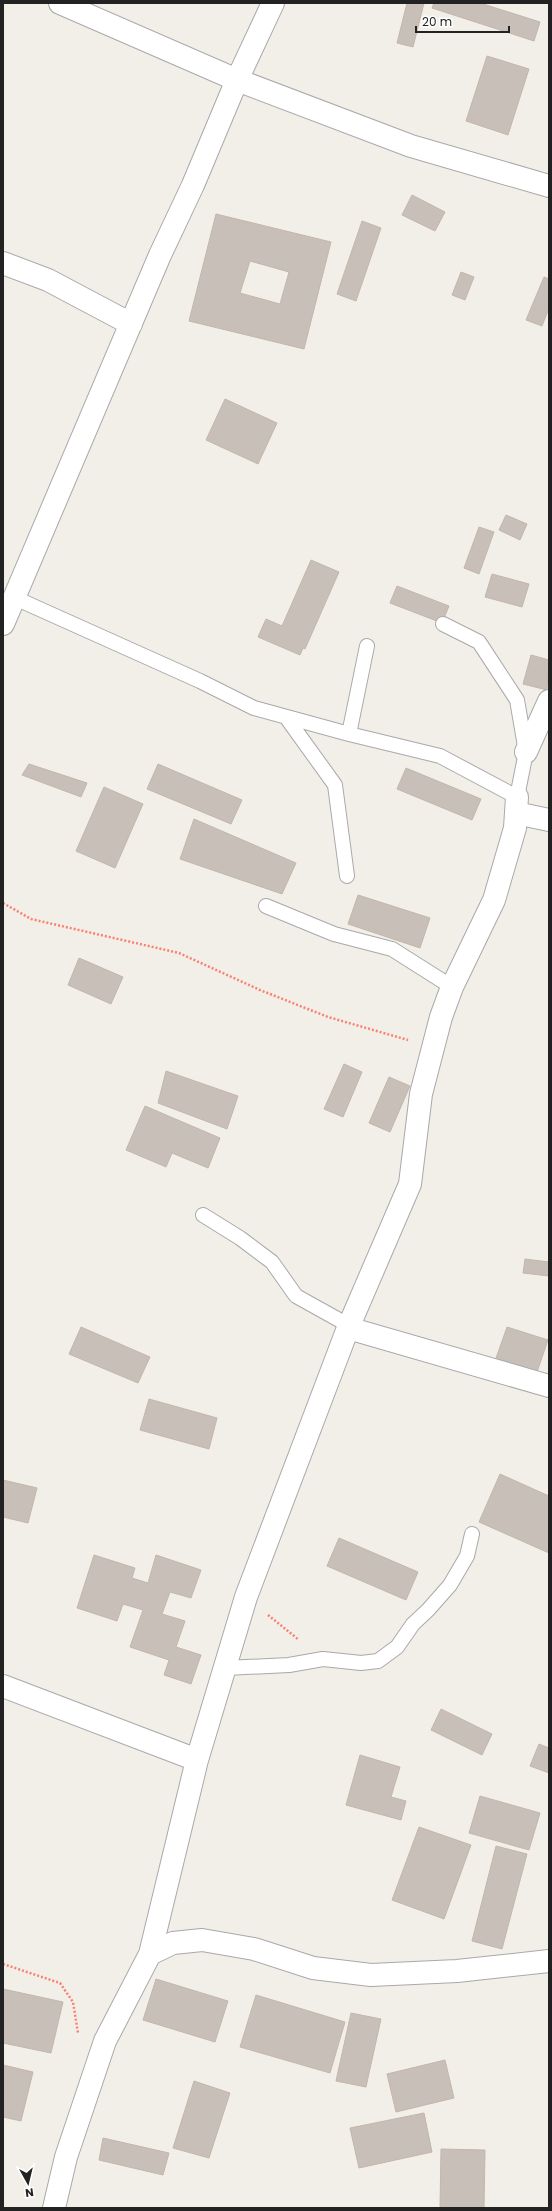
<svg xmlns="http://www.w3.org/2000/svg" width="552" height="2211" font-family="Poppins,sans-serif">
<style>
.building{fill:#c7bfb8;stroke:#c4b6ab;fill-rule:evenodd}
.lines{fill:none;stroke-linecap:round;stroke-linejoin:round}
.service-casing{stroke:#a9a9a9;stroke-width:16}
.minor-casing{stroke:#a9a9a9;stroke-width:24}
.path{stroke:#fa8072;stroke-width:2.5;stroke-dasharray:2 2;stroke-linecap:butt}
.service{stroke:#fff;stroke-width:14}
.minor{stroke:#fff;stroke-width:22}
</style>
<rect width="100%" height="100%" fill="#f2efe9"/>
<path class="building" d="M407,3H424L413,47L397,43Z
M434,3H480L540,22L534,41L432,8Z
M487,56L529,69L508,135L466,121Z
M412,195L445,212L435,231L402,215Z
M216,214L331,242L304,349L189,321ZM250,261L289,272L280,304L240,293Z
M362,221L381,228L356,301L337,294Z
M461,272L474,277L465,300L452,295Z
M544,277L549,279V308L542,326L526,320Z
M225,399L277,423L258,464L206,440Z
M506,515L527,524L520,540L499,530Z
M479,527L494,532L479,574L464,568Z
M311,560L339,572L305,649L303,648L300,655L258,637L266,619L282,626Z
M492,574L529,584L522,607L485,597Z
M397,586L449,606L442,623L390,603Z
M531,655L549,660L547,690L523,684Z
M29,764L87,783L81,797L22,775Z
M158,764L242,800L231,824L147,789Z
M406,768L481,799L472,820L397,789Z
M104,787L143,804L115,868L76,851Z
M194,819L296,863L282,894L180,859Z
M358,895L430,918L420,948L348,924Z
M79,958L123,977L111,1004L68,985Z
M344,1064L362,1072L343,1117L324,1109Z
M166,1071L238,1096L227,1129L158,1103Z
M389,1077L410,1086L390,1132L369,1123Z
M145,1106L220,1138L208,1168L172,1153L166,1167L126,1150Z
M525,1259L549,1262V1276L523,1273Z
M81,1327L150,1357L138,1383L69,1354Z
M507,1327L548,1340L536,1375L495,1361Z
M149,1399L217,1418L209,1449L140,1430Z
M500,1474L549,1496V1553L479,1522Z
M3,1480L37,1488L28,1523L3,1517Z
M339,1538L418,1572L406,1600L327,1566Z
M94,1555L135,1568L132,1578L148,1583L156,1555L201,1570L191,1598L170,1592L162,1614L185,1621L176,1647L201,1655L191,1684L164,1675L169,1660L130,1647L143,1610L123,1604L117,1621L77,1608Z
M441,1709L492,1734L482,1755L431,1730Z
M539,1744L549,1748V1773L530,1766Z
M360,1755L400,1767L391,1797L406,1801L401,1820L346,1805Z
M480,1796L540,1813L529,1850L469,1833Z
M419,1827L471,1845L444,1919L392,1900Z
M496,1846L527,1854L502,1949L472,1941Z
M156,1979L228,2001L215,2042L143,2020Z
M3,1989L63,2002L51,2053L3,2043Z
M256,1995L345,2022L330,2073L240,2047Z
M351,2013L381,2019L366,2087L336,2081Z
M445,2060L454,2098L396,2112L387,2074Z
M3,2065L33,2072L21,2121L3,2117Z
M194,2081L230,2093L209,2158L173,2148Z
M424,2113L432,2152L359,2168L350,2128Z
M103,2138L169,2153L163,2175L99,2160Z
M441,2149L485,2150L484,2208H440Z"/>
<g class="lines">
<g class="service-casing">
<path id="service" d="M15,598L200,681L254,708L349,734L440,756L517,797L526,752L517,700L479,642L443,624
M286,717L335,785L347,876
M349,734L367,646
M266,906L334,934L392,949L452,987
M203,1215L240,1238L272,1262L296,1296L341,1321L348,1328
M225,1668L289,1665L323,1659L361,1663L378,1661L397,1647L413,1624L428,1610L450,1585L467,1556L472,1534"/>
</g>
<g class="minor-casing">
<path id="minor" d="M273,3L237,80L411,146L549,186
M3,263L48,280L131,324
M3,624L160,255L193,185L237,80L60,3
M526,752L549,701
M516,813L549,820
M348,1328L549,1386
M3,1686L197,1760
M150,1954L197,1760L246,1597L348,1328L410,1184L421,1094L441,1017L452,987L494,900L515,828L517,797
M54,2208L66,2157L105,2041L150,1954L173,1943L202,1940L254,1949L313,1968L371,1975L457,1971L549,1961"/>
</g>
<path class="path" d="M3,903L31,919L179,953L260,990L328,1017L408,1040
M268,1615L299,1640
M3,1964L60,1983L73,2002L78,2033"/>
<use href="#service" class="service"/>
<use href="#minor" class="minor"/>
</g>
<rect width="552" height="2211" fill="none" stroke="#222222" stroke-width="8"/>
<g transform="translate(28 2183) rotate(172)" stroke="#ffffff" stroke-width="3" paint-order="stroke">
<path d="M0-3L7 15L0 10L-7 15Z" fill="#222222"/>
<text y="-6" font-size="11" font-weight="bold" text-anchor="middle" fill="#222222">N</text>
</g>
<path d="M416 26v6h93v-6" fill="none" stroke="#222222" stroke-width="2"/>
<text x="422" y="26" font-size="12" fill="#222222" stroke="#ffffff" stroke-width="3" paint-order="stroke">20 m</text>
</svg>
